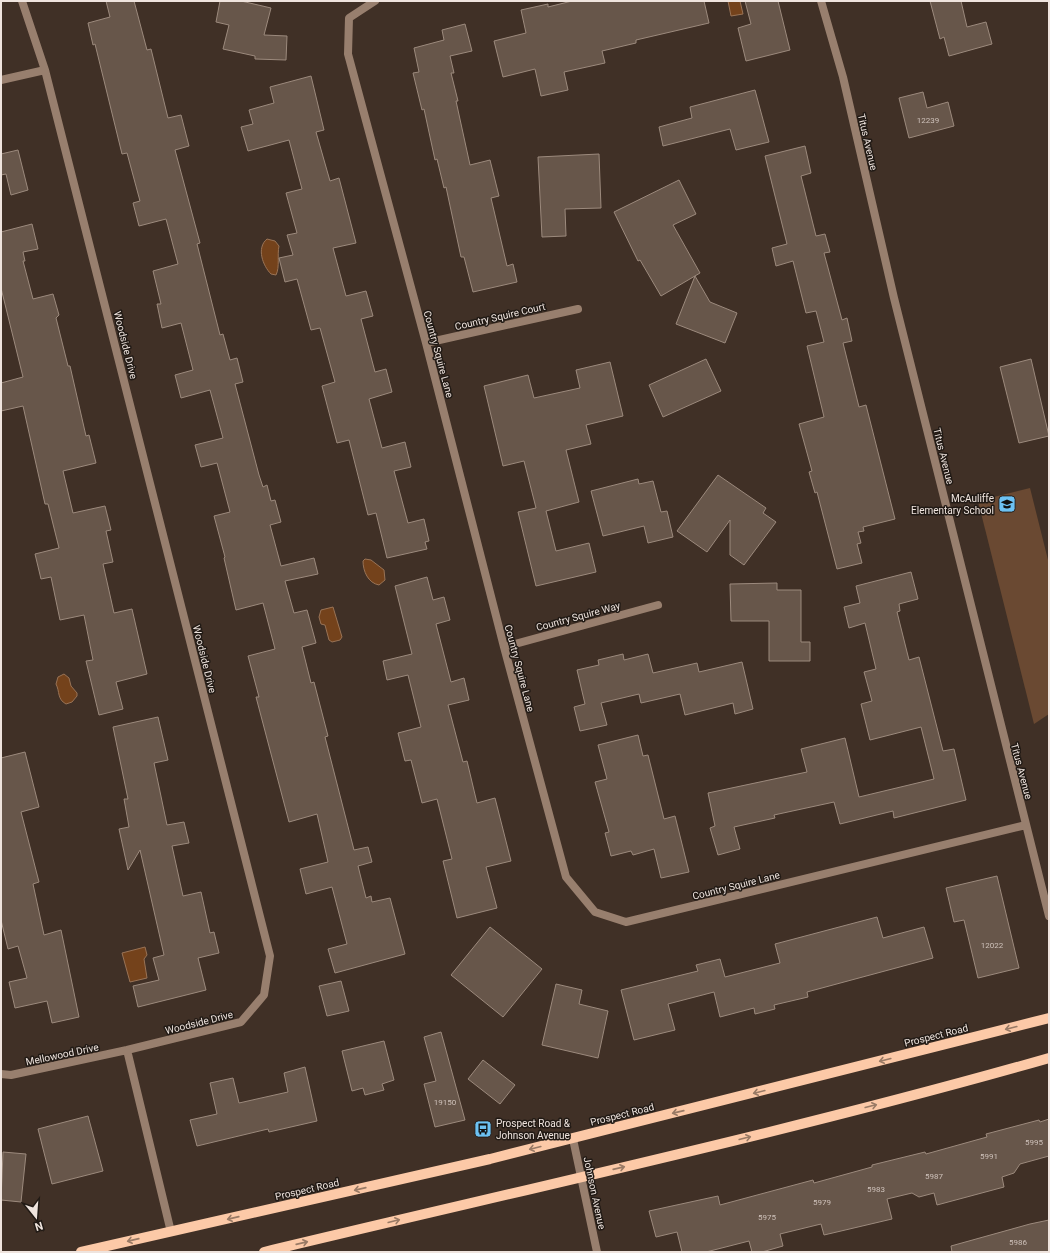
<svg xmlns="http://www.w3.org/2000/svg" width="1050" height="1253" font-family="Roboto,sans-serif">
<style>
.green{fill:#6a4932}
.water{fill:#74421b;stroke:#997356}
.building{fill:#67564a;stroke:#9c8a7d}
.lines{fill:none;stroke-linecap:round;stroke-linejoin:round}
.minor{stroke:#987f6e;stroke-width:8}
.tertiary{stroke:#987f6e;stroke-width:8}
.primary{stroke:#fcc9a7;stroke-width:10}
.oneway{stroke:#997a65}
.labels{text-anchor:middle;stroke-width:3;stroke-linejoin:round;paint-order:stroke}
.number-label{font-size:8px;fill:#cdc0b9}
.street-label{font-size:10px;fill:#efe4de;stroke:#211a15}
.poi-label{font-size:10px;fill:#efe4de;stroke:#211a15;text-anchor:end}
</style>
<rect width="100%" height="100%" fill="#403026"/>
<path class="green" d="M1030,488L1049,564V714L1034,724L978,501Z"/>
<path class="water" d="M728,1H740L743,14L731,16Z
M267,239L275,241L279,246C277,255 280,267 276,275L271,274C263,266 256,248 267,239Z
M365,559L371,560L384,570L385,580L379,585C368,583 363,571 363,561Z
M333,607L342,637L340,640L332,642L329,640L325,625L321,624L319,617L321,610Z
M64,674L69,678L71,686L77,693V696L72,702L66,704C57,699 60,692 56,684L58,677Z
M145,947L147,955L144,959L147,978L130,982L122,953Z"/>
<path class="building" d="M106,1H134L147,50L151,49L168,118L181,115L189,146L175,150L200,243L197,244L220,335L223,334L230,360L237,358L243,382L235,384L259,475L263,487L267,485L271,501L275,500L281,522L270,525L281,566L314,558L318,574L285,581L294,613L307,610L316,643L302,647L311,683L314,682L328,736L325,737L354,850L368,847L372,862L358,866L366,898L371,896L372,902L390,898L405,954L335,973L328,949L347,944L332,887L306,894L300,869L328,862L317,814L289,822L256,697H259L248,656L275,649L263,603L236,610L224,558L225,557L214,516L230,512L217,463L201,467L195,445L223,438L210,390L181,398L175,375L193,370L181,323L162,328L157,304H161L153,271L178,264L166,219L139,226L133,203L140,201L127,153L122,154L95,44L93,45L88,23L110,17Z
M220,1H241L271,8L264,35L287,36L286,60L255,59V56L223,49L229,25L216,22Z
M572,1H704L709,23L636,40V43L602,51L605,63L564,72L568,90L541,96L535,69L503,77L494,41L526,33L521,10L548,4V7Z
M745,1H778L790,50L746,61L738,28L751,24Z
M930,1H961L967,27L986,22L992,44L949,56L944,37L940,39Z
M465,24L472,51L450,56L454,73H451L458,101H456L470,165L490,160L499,196L491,198L507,266L513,264L517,282L473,292L464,257H461L446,187L444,188L437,159L435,160L424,109L422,110L413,73L419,72L414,48L444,40L442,30Z
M311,76L324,130L316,132L330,181L339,178L356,243L333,248L346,296L366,291L373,316L361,319L375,372L386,369L392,392L369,399L382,448L405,442L411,467L394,471L408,523L424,519L429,541L425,542L427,549L387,558L376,513L368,515L349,440L337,443L322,386L335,382L320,328L311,330L297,279L285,282L279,258L293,255L287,235L297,233L286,193L302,189L289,140L248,151L241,127L253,124L249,110L274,103L270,87Z
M755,90L769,142L736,150L730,129L663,146L659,127L692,118L690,107Z
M923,92L927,108L948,102L954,126L909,138L899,98Z
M805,146L811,173L801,176L816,236L825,234L830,252L824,253L842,320L847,318L852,341L843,343L859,407L866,405L895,519L863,527L864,531L858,532L861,543L857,544L862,563L837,569L817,492L815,493L809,472L812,471L799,424L824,417L807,346L824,342L816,311L806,313L793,261L776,266L772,248L787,244L765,156Z
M18,150L28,190L11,195L6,174L1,175V154Z
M599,154L601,208L565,209L566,236L542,237L538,157Z
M679,180L696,214L673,225L700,273L661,296L640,260L638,261L614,212Z
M32,224L38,249L23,252L25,261H23L33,299L53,294L59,315L56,318L68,366H70L86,436L89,435L96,463L63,471L73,513L105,506L111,530L106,531L113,562L103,564L114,613L132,609L147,674L116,682L123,709L99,715L86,661L93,660L84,615L60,620L51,577L41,579L35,554L59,548L48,504H45L23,406L1,411V383L23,377L1,288V232Z
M695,276L710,302L737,313L725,343L676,324Z
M706,359L721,391L663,417L649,385Z
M1031,359L1049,436L1019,443L1000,367Z
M610,362L623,416L586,425L591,444L566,450L579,502L546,511L556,551L589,543L596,572L536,586L518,512L536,508L524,461L503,466L484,386L528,375L534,398L580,388L576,370Z
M718,475L766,508L763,513L776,522L744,565L730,555V520L707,552L677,531Z
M638,479L639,484L653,481L661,512L667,511L673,537L648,543L644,526L603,536L591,491Z
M911,572L918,599L899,604L900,611L897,612L909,660L919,657L943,751L954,749L966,800L894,818L893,811L840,824L834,802L774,815L775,818L734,827L740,849L718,855L710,828L715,826L708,793L807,772L801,749L845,738L859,797L934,779L921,727L870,740L861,704L872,701L864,672L876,669L865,623L849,628L844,607L860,603L856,586Z
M427,577L433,600L444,597L450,620L436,624L451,682L464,678L469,700L448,705L463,762L467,761L477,803L495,798L511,861L486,867L497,908L457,918L443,861L452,859L437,799L422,803L411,760L405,761L398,733L421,727L408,675L387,680L383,661L412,654L395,586Z
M777,583V590H801V642H810V661H769V621H731L730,584Z
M623,654L624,660L648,654L653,673L697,663L699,672L742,662L753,709L735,714L733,703L685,715L680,694L641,703L639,694L601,703L607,725L580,731L574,707L585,704L577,670L599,665L598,660Z
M158,717L168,760L154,763L167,825L184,822L189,843L172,846L183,896L201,892L210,933L214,932L219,953L198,958L206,990L138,1007L133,986L159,980L153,958L164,955L140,850L128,870L119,829L129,827L124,799H128L113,727Z
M638,735L643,756L648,755L664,819L675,816L689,872L661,878L654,849L633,855L631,851L611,856L605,833L609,832L595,782L607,779L598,745Z
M25,752L39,807L21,812L39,882L33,884L44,935L61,930L79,1017L52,1023L47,1001L15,1008L9,982L27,978L18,946L8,949L1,920V758Z
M997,876L1019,968L978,978L964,920L954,922L946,888Z
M877,917L883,938L924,927L933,958L807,992L808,997L774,1005L775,1009L755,1014L754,1008L720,1017L714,992L668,1004L675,1030L634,1040L621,990L698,971L696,965L720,959L725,977L780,963L775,944Z
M490,927L542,969L503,1017L451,975Z
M341,981L349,1011L327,1016L319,986Z
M556,984L582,990L579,1004L608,1011L598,1058L542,1045Z
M441,1032L465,1120L435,1127L424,1084L436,1081L424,1037Z
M384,1041L394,1080L382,1084L384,1090L365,1095L363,1088L352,1091L342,1051Z
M483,1060L515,1085L500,1104L468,1079Z
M305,1067L317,1121L269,1132L268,1129L197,1146L190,1120L217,1114L210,1083L233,1078L239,1103L288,1092L284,1073Z
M88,1116L103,1171L52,1184L38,1129Z
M1049,1119V1156L1020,1164L1014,1173L1002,1177L1004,1187L937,1205L934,1193L919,1197L912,1193L887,1199L892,1219L824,1235L821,1224L780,1234L783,1246L762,1252H752L749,1241L706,1252H682L677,1232L656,1237L649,1211L718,1196L720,1205L813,1180L814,1183L872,1167V1165L925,1152L926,1154L987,1137L986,1134L1039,1120L1040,1122Z
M3,1152L26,1154L21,1202L1,1200Z
M1049,1220V1252H952L951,1246L1030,1224Z"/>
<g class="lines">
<path class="minor" d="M375,1L349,18L348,54L426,343L504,647L566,877L595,912L626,922L1026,825
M821,1L843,77L894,298L1049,916
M1,80L45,70
M426,343L578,309
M504,647L658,605
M127,1050L171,1232
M1,1074L11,1075L127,1050L241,1022L264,995L270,956L45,70L22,1"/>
<path class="tertiary" d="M573,1139L597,1252"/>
<path class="primary" d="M81,1252L490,1159L1049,1018
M264,1252C526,1189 790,1132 1049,1058"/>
</g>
<defs><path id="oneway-shaft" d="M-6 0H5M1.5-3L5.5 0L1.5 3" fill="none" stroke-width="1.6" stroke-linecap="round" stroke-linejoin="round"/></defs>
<g class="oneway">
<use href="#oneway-shaft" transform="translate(1011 1028) rotate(166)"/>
<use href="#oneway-shaft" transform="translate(885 1060) rotate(166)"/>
<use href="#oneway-shaft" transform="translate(759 1092) rotate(166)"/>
<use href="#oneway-shaft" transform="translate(871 1106) rotate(-14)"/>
<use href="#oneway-shaft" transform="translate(678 1112) rotate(167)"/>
<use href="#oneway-shaft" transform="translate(745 1138) rotate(-14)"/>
<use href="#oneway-shaft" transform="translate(535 1148) rotate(166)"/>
<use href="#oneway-shaft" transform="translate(619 1168) rotate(-13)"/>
<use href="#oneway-shaft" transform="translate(360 1189) rotate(167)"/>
<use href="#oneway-shaft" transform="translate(233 1218) rotate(167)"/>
<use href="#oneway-shaft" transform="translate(394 1221) rotate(-14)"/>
<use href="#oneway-shaft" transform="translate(133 1240) rotate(167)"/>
<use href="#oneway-shaft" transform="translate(302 1243) rotate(-13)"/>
</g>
<defs>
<g id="school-square" transform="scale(0.9)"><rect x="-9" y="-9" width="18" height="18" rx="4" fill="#6dc2f3" stroke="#211a15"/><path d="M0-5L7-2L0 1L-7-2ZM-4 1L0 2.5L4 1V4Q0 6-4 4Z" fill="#111"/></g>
<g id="bus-square" transform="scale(0.9)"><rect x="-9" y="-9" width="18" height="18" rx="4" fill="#6dc2f3" stroke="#211a15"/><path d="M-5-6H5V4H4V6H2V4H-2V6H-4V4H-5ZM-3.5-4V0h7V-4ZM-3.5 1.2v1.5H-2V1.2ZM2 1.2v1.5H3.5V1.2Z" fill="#111"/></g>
</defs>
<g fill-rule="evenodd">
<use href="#school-square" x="1007" y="504"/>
<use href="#bus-square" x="483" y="1129"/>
</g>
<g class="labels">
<g class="number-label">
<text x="928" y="123">12239</text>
<text x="992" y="948">12022</text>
<text x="445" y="1105">19150</text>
<text x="1034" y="1145">5995</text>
<text x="989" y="1159">5991</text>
<text x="934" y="1179">5987</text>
<text x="876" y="1192">5983</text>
<text x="822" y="1205">5979</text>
<text x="767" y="1220">5975</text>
<text x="1018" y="1245">5986</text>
</g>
<g class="street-label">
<text transform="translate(868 142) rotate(77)" y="4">Titus Avenue</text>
<text transform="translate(500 316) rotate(-13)" y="4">Country Squire Court</text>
<text transform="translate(126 345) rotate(76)" y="4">Woodside Drive</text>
<text transform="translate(439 354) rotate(75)" y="4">Country Squire Lane</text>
<text transform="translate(944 456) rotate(76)" y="4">Titus Avenue</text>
<text transform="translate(578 616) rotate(-15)" y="4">Country Squire Way</text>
<text transform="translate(205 659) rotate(76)" y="4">Woodside Drive</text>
<text transform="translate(520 668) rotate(75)" y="4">Country Squire Lane</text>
<text transform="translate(1022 771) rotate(75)" y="4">Titus Avenue</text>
<text transform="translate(736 885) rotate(-14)" y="4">Country Squire Lane</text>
<text transform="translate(199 1022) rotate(-14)" y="4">Woodside Drive</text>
<text transform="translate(936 1035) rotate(-14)" y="4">Prospect Road</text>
<text transform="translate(62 1054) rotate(-12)" y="4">Mellowood Drive</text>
<text transform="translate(622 1114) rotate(-14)" y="4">Prospect Road</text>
<text transform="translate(307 1189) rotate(-13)" y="4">Prospect Road</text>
<text transform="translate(595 1193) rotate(78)" y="4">Johnson Avenue</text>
</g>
<g class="poi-label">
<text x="994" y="502">McAuliffe<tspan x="994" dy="12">Elementary School</tspan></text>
<text x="496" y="1127" text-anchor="start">Prospect Road &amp;<tspan x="496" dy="12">Johnson Avenue</tspan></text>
</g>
</g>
<rect width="1050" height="1253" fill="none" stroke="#efe4de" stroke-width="4"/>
<g transform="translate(36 1217) rotate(163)" stroke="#211a15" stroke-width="3" paint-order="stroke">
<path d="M0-3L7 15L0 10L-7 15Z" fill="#efe4de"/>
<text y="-6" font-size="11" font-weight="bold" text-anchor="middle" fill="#efe4de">N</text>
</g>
</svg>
